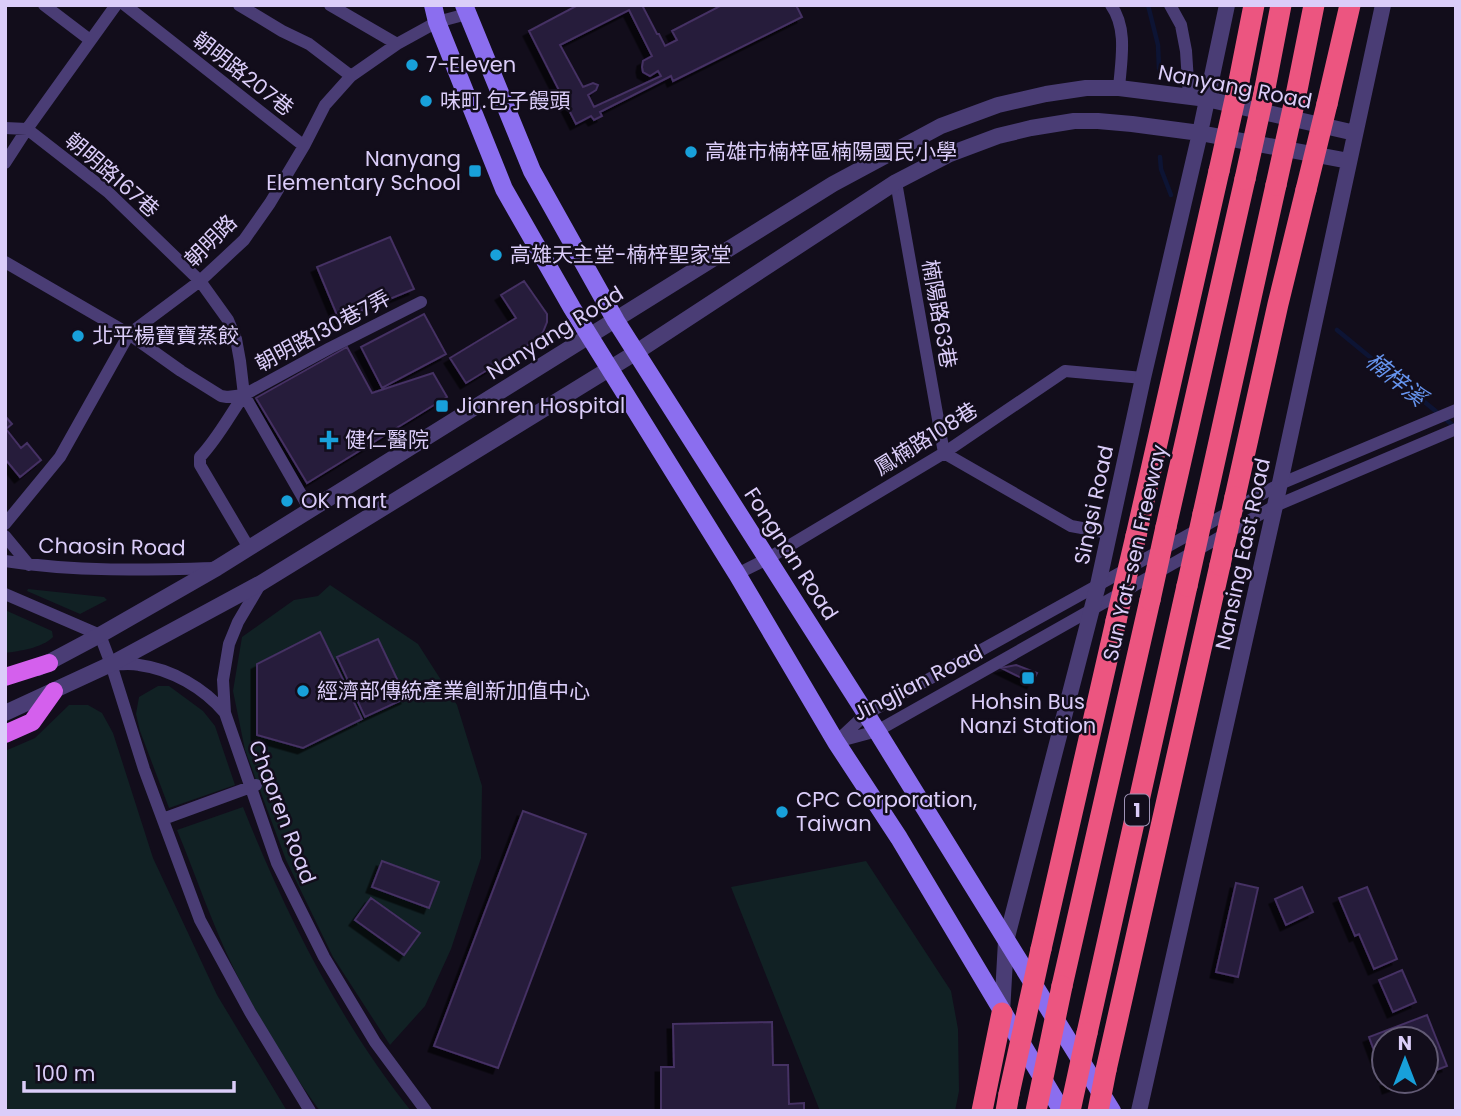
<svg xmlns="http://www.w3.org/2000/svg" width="1461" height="1116" font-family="Poppins,'Noto Sans TC',sans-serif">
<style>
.green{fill:#112124}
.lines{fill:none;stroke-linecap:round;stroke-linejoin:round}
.stream{stroke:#0d1434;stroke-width:4.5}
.building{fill:#281b3a;stroke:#443063;stroke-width:2;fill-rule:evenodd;filter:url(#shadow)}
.minor{stroke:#4a3d75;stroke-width:12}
.tertiary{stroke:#4a3d75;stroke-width:16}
.secondary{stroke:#8b6eef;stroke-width:18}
.primary{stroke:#d460ed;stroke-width:18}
.motorway{stroke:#ec5580;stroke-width:21}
.motorway-bridge{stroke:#ec5580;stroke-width:21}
.poi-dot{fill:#18a0da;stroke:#120d1b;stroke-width:2.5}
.labels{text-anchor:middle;stroke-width:5;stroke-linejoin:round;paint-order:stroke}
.shield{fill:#120d1b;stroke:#9f93b6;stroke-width:2}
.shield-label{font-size:19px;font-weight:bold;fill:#dbcdf9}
.poi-label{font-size:21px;fill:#dbcdf9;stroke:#120d1b;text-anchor:start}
.street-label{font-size:21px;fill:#dbcdf9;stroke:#120d1b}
.water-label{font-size:23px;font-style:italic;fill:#6694ee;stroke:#120d1b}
</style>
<defs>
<filter id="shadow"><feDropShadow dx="-5.5" dy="5.5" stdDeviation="0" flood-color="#0009"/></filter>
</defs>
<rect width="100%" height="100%" fill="#120d1b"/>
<path class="green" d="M330,585L418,644L457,705L482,786L481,858L451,949L425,1006L390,1045L333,957L286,860L245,750L233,691L242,637L294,600L318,596Z
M28,589L104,597L107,600L80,614L27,591Z
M5,610L52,631L53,637C42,648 20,651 5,653Z
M158,686H169L203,711L215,726L235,785L169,808L140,731L136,714L139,697Z
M69,705H88L102,713L113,733L153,858L217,995L287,1111H5V751L35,738Z
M243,807C286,915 338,1019 411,1111H320C288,1067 258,1018 234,969C212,924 196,876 177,830Z
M866,861L951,991L958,1029L959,1091L955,1111H820L731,887Z"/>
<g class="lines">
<path class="stream" d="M1148,5L1158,45L1159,69
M1160,157L1161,169L1171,195
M1337,330L1455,427"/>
</g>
<path class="building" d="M578,5H642L657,34H659L665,46L677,40L672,31L722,5H800L797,7L802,17L673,81L671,76L600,112L602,116L594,120L591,116L576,124L529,31ZM629,10L652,56L643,61L642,67L643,72L650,76L658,71L661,76L594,107L588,95L596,90L598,85L593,83L583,87L560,45Z
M390,237L414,289L339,320L317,267Z
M524,281L547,314V322L543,332L538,339L466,383L450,358L516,318L501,295Z
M424,314L446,354L382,388L361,347Z
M347,347L372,393L433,373L447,397L307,483L256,398Z
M5,416L12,424L6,429L21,448L27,443L41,460L20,477L5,459Z
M320,632L362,719L303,748L257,735V664Z
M378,639L406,698L365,717L337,657Z
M1016,665L1037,673L1032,683L1001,668Z
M523,811L586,834L498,1068L434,1046Z
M382,861L439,882L429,908L372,887Z
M1236,883L1258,888L1238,977L1216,972Z
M1302,887L1313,912L1286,925L1275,899Z
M1367,887L1397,959L1374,969L1359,934L1355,936L1339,898Z
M371,898L420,933L404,955L355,920Z
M1402,970L1416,1002L1393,1012L1379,980Z
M1427,1015L1447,1066L1426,1074V1039H1384V1077L1369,1037Z
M772,1022L773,1065H788L789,1104L804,1103V1111H661V1067H674L673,1024Z
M1386,1081H1407L1388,1088Z"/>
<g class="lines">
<path class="minor" d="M44,5L90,40
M125,5L304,146
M239,5L282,31L309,44L351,76
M330,5L397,44
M1111,5C1128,29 1121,61 1119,88
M1170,5L1181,25L1186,51L1189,97
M5,128L27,129L116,5
M5,163L27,129L108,192L200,281L228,320L236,339L240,361L244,395L310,510
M896,182L944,453L1071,526L1109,533
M5,262L129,334L181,371L221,396L227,397L244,395L330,348L421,302
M244,395C229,416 218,438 200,457V465L249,548
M5,524L60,457L129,334L200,281L244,240L270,203L304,146L325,105L351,76L397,44L437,22L467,14
M5,536L29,565
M5,561C75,572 146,570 217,568
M737,574L767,559L944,453L1065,371L1143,378
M261,583L238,622L229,644L223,680L225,713L277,863L324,957L375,1042L426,1111
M5,594L100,635L111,664L144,769L200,920L250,1012L310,1111
M111,664C120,665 130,663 139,665C171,669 204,688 225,713
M840,741L877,731L1275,506L1456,429
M836,742L866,714L1280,484L1456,410
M163,819L256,785"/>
<path class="tertiary" d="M38,668L100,635L217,568L833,184L941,126L998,105L1046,94L1086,88H1119L1207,99L1355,133
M5,713L111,664L261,583L635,353L896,182L950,154L998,136L1031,128L1074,121H1098L1132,124L1200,133L1349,161
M1002,1013L1006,941L1098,585L1143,378L1200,133L1227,5
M1139,1111L1275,506L1383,5"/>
<path class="secondary" d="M433,5L437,22L504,189L572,308L737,574L836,742L899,838L1062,1111
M464,5L532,171L616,321L877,731L1112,1111"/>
<path class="primary" d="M5,677L49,663
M5,734L32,722L54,691"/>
<path class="motorway" d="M1239,81L1254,5
M1265,88L1281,5
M1296,95L1314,5
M1327,104L1350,5
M1235,497L1278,304L1306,190
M1203,514L1276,185
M1166,527L1245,179
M1136,536L1219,171
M1041,949L1116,621
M1062,986L1150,600
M1087,1033L1187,586
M1106,1070L1220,565
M982,1111L1002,1013
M1006,1111L1009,1094"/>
<path class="motorway-bridge" d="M1219,171L1239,81
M1245,179L1265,88
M1276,185L1296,95
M1306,190L1327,104
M1220,565L1235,497
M1187,586L1203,514
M1150,600L1166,527
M1116,621L1136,536
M1009,1094L1041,949
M1036,1111L1062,986
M1070,1111L1087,1033
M1098,1111L1106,1070"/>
</g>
<g class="poi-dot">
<circle cx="412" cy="65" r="7"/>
<circle cx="426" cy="101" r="7"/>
<circle cx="691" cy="152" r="7"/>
<rect x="468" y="164" width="14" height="14" rx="3.5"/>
<circle cx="496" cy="255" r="7"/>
<circle cx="78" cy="336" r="7"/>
<rect x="435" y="399" width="14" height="14" rx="3.5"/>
<path d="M325.5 429.5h7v7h7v7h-7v7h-7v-7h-7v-7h7z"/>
<circle cx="287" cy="501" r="7"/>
<rect x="1021" y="671" width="14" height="14" rx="3.5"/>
<circle cx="303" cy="691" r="7"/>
<circle cx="782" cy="812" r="7"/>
</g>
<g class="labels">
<rect class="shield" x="1125" y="794.5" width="24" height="31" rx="5"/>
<g class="shield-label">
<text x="1137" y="817">1</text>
</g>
<g class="poi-label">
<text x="426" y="72">7-Eleven</text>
<text x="440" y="108">味町.包子饅頭</text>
<text x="705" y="159">高雄市楠梓區楠陽國民小學</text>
<text x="461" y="166" text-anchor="end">Nanyang<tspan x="461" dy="24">Elementary School</tspan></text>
<text x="510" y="262">高雄天主堂-楠梓聖家堂</text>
<text x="92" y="343">北平楊寶寶蒸餃</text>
<text x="456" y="413">Jianren Hospital</text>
<text x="345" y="447">健仁醫院</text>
<text x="301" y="508">OK mart</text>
<text x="317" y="698">經濟部傳統產業創新加值中心</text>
<text x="1028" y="709" text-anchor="middle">Hohsin Bus<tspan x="1028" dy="24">Nanzi Station</tspan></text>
<text x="796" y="807">CPC Corporation,<tspan x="796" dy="24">Taiwan</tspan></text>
</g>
<g class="street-label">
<text transform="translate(243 74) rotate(38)" y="7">朝明路207巷</text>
<text transform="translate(1235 87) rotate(11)" y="7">Nanyang Road</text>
<text transform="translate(112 175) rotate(41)" y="7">朝明路167巷</text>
<text transform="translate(211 241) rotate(-45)" y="7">朝明路</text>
<text transform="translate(939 314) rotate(80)" y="7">楠陽路63巷</text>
<text transform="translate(323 331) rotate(-28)" y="7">朝明路130巷7弄</text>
<text transform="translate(555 333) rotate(-32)" y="7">Nanyang Road</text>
<text transform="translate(926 439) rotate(-32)" y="7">鳳楠路108巷</text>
<text transform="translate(1094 505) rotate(-78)" y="7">Singsi Road</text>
<text transform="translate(112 547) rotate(1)" y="7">Chaosin Road</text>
<text transform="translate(1135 553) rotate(-77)" y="7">Sun Yat-sen Freeway</text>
<text transform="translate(791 554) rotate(57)" y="7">Fongnan Road</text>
<text transform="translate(1243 554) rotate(-78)" y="7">Nansing East Road</text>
<text transform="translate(918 683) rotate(-27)" y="7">Jingjian Road</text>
<text transform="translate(282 812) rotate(69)" y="7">Chaoren Road</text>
</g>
<g class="water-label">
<text transform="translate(1396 379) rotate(39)" y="8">楠梓溪</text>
</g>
</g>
<rect width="1461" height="1116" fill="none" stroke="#dbcdf9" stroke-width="14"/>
<g transform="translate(1405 1060)"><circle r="33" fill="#120d1b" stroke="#625a74" stroke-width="2"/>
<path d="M0-5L12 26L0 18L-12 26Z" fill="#18a0da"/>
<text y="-10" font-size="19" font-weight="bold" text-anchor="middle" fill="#dbcdf9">N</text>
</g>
<path d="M24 1081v10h210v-10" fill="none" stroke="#dbcdf9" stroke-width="3.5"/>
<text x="35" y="1081" font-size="21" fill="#dbcdf9" stroke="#120d1b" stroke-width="5" paint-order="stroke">100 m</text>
</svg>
